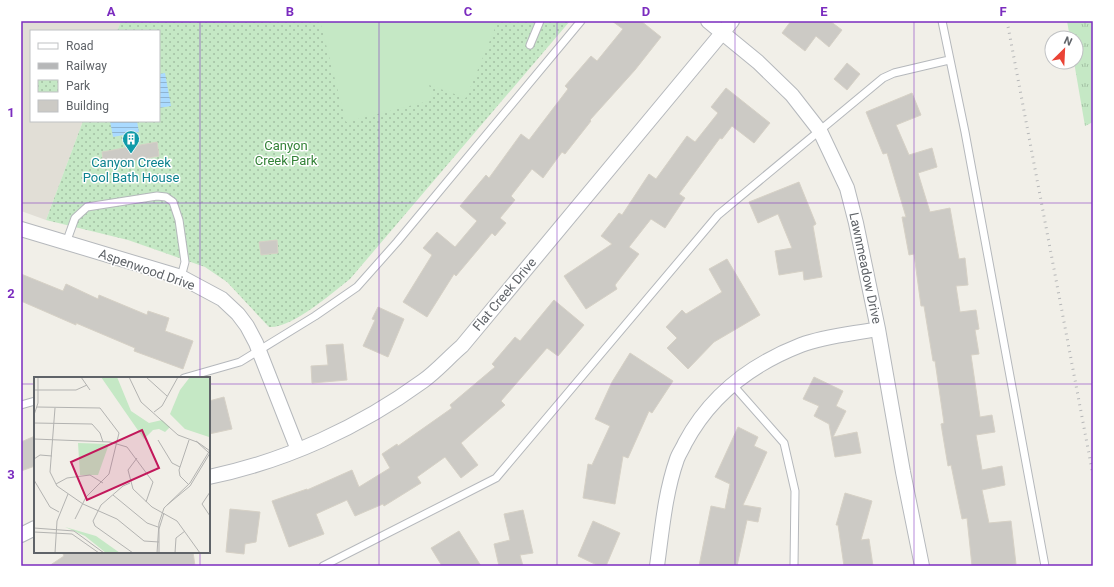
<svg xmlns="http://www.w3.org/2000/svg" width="1114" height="587" font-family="Roboto,sans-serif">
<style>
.education{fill:#e1ded6}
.grass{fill:url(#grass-tufts)}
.park{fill:url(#park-dots)}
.pitch{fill:#c5e8c5}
.water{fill:url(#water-rules)}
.building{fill:#cccac5;stroke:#d6d1c6}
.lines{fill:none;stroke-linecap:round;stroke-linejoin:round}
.lane-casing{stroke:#b5b8bc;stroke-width:9}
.street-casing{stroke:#b5b8bc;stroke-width:16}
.lane{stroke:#fff;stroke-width:7}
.street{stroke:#fff;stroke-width:14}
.rail{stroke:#b6b7b8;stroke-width:3;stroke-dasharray:1 5;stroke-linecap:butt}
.grid{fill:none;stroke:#7b2cbf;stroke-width:1;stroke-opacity:0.55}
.labels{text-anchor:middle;stroke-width:3;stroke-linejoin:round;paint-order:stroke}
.park-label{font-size:13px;fill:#348238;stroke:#fff}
.culture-label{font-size:13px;fill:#0d838f;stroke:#fff}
.street-label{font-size:13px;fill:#5f6368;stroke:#fff}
.inset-road{fill:none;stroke:#b3b3b1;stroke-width:1}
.view{fill:#c2185b;fill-opacity:0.15;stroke:#c2185b;stroke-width:2}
.inset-edge{fill:none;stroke:#5f6368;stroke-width:2}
.neatline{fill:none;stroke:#7b2cbf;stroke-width:1.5}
.grid-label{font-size:13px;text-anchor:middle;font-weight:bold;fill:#7b2cbf}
</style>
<defs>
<pattern id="grass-tufts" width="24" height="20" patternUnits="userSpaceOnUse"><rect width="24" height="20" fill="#c5e8c5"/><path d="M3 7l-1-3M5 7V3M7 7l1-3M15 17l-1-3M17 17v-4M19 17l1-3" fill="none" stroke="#a3c0a4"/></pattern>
<pattern id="park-dots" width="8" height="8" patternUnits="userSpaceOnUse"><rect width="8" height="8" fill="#c5e8c5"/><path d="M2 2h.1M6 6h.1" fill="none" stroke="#a3c0a4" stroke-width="1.8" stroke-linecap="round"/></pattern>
<pattern id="water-rules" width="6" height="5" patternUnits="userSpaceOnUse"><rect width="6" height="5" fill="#aadaff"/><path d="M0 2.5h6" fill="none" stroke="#8eb4d2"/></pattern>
</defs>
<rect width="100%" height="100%" fill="#f1efe8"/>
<path class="education" d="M21,21H121L117,31H31V121H83L46,220L21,211Z"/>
<path class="grass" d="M1067,21H1093V122L1085,126L1074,62H1076V38H1070Z"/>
<path class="park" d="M121,21H570L350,279C332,293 291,329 269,327L227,282L205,267L128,240L46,220L83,121H159V31H117Z"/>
<path class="pitch" d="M320,21H498L466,98L429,85L433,100L346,122Z"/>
<path class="water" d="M165,73L171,106L159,108V74Z
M110,121H137L139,132L113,137Z"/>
<path class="building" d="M612,21H641L661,37L635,70L590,120L591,121L565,154L562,152L543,178L532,169L511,196L515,200L500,218L506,223L495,236L492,233L456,276L454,274L427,317L403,302L432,255L423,248L437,232L455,247L477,221L460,206L486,175L489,178L521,134L529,140L568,89L565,86L591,56L597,61L623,29Z
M791,21H830L842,30L829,47L816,36L805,51L782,33Z
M847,63L860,74L847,90L834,79Z
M726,88L770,123L754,143L732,126L722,139L720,138L679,194L685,198L665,228L651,219L629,247L639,254L615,285L617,289L586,309L564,276L612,244L601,236L619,213L622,215L649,174L656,179L687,136L695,142L718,113L711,107Z
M912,93L921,115L896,125L909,155L932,148L937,167L918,173L930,212L950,208L959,259L965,258L968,285L956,286L960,312L976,310L979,329L975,330L979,354L971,355L980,417L992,415L995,432L976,435L982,470L1002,466L1005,485L982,490L989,523L1011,521L1016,564L998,566H972L967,518L962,519L951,465L948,466L941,424L944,423L935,361H933L924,306H921L914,254L909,255L902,217H906L887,153L883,154L866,112Z
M157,142L159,156L104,166L102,152Z
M799,182L816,224L813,226L822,277L804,280L803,271L779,275L775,251L792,248L778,214L758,223L749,202Z
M277,240L278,253L261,255L259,242Z
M727,259L760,315L714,342L688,369L667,348L677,338L666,327L682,310L686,314L722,292L709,269Z
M21,274L63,291L66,284L98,299L99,295L147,315L148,311L169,318L165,331L193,341L183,369L134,351L135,348L76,323V325L21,301Z
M554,300L584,325L558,356L547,348L501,401L505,405L461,443L478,465L461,478L445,457L417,477L421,483L384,506L383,504L355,516L347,500L316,514L324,534L289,547L272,501L307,489V490L352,470L359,487L390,468L382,454L397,444L398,446L452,408L450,405L495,367L492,364L515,337L520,341Z
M378,307L404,319L388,357L363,346L375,320L372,319Z
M343,344L347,380L312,383L311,366L328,365L326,345Z
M630,353L673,381L652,413L649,411L628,458L623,456L615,504L583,498L588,464L592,465L610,426L595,419L612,382Z
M814,377L843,391L836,406L846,411L833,437L857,432L861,453L835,457L829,424L814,416L819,406L803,399Z
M224,397L232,429L209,434V401Z
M738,427L758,437L754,446L767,452L743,505L761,508L758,522L747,520L737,566H699L711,506L725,509L730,484L715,477Z
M35,436V466L21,471V442Z
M845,493L872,501L861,540L869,539L873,566H844L838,525H836Z
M230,509L260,512L256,542L245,544L244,554L226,552Z
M523,510L533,553L520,555L523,566H499L494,544L510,540L504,514Z
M593,521L620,533L606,566H599L578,556Z
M459,531L481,566H442L431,548Z
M62,552H193L195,566H49L64,556Z"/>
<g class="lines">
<g class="lane-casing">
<path id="lane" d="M942,21L965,132L1045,566
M530,45L540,21
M66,243L75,218L87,207L157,196L166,197L173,202L179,220L185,262L181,277
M184,378L240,362L315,316L357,287L397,242L581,21
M732,384L784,443L795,491L794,566
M21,405L35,401
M323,566L496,478L718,215L883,78L894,73L949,60"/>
</g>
<g class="street-casing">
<path id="street" d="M708,21L758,62L792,95L820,131L847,188L856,223L878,329L903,472L922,566
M21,229L181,277L222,299L238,314L247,326L256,343L298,450
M209,477C286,461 360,427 423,381C437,371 449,357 462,346L732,21
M21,535L35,528
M657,566C662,530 665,493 677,459C679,453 683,448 685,443C710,396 752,364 801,345C825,336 852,334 878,329"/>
</g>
<use href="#lane" class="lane"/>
<use href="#street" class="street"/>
<path class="rail" d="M1007,21L1093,475"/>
</g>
<path class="grid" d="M200,21V378M379,21V566M557,21V566M735,21V566M914,21V566M21,203H1093M21,384H35M209,384H1093M200,552V566"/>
<defs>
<g id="building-pin" transform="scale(0.9)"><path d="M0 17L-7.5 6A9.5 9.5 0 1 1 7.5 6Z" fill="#0f9aa8" stroke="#fff"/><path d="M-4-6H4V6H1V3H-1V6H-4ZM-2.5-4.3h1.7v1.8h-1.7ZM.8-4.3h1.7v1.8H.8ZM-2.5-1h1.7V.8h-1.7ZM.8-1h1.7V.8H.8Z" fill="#fff"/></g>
</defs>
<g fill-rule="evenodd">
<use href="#building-pin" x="131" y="139"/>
</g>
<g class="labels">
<g class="park-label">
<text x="286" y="150">Canyon<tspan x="286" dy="15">Creek Park</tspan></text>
</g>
<g class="culture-label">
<text x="131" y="167">Canyon Creek<tspan x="131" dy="15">Pool Bath House</tspan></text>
</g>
<g class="street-label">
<text transform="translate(866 268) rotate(78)" y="5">Lawnmeadow Drive</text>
<text transform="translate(147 269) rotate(19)" y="5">Aspenwood Drive</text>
<text transform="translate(504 294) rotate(-50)" y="5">Flat Creek Drive</text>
</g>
</g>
<g transform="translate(34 377)">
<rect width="176" height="176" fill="#f1efe8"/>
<path d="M67,0H83L97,34L115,46L128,43L136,50L131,55L125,52L119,53L110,62ZM156,0H176L175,60L151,52L136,37L146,13Z" fill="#c5e8c5"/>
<path d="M44,66L75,67L64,98H46ZM31,150L62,159L86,176H72L51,159Z" fill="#c5e8c5"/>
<path d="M60,68L69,69V78L62,83L56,76Z" fill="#c5e8c5"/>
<path class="inset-road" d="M47,0L56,13M95,0L107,25L144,58L163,65L174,75M112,0L133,19M0,13H42L53,8M3,30L66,31L85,56L75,97L52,120L41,142M21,31L16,95L23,109L49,127L83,142L110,164L125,165M120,35L128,29L144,0M0,38L4,26V0M0,46L58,47L66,56L69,65M0,62L76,65L93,70L119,105L112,125M124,63L138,86L146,90M162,64L176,74M103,81L94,93L99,112L118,130L143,144L166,176M0,82L6,78L18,79M0,103L16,130L25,135M96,106L89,109L67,128L59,144L61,149L99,176M22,107L33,101L56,98L69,106M155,108L146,99L145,93L155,63M176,115L168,127L176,139M79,118L113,146L124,150M133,128L156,109L176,76M0,136V151M0,151L40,154L70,176M0,155L38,157L65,176M21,176L23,144L34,117M123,176L125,146L130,131L156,106L176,73M125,176V152L130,136M141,176L142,161L151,154"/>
<path class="view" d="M108,53L125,91L53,123L37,85Z"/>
<rect width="176" height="176" class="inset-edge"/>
</g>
<rect width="1114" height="587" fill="none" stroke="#ffffff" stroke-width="44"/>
<rect x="30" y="30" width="130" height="92" fill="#ffffff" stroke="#bfc1c3"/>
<rect x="38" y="43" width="20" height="6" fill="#ffffff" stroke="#bfc1c3"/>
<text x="66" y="50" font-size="12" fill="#5f6368">Road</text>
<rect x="38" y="63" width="20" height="6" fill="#b6b7b8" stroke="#bfc1c3"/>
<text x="66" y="70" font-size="12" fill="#5f6368">Railway</text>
<rect x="38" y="80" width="20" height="12" fill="url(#park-dots)" stroke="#bfc1c3"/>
<text x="66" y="90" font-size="12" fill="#5f6368">Park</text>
<rect x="38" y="100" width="20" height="12" fill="#cccac5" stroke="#bfc1c3"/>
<text x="66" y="110" font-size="12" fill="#5f6368">Building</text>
<g transform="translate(1064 50) rotate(24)"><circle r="19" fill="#ffffff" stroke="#bfc1c3"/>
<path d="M0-3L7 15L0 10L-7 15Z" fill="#ea4335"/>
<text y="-6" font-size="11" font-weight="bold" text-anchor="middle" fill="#5f6368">N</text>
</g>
<rect x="22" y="22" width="1070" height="543" class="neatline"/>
<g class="grid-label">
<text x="111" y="16">A</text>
<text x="290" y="16">B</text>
<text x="468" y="16">C</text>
<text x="646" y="16">D</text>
<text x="824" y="16">E</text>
<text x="1003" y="16">F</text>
<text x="11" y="117">1</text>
<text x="11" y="298">2</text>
<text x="11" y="479">3</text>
</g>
</svg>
